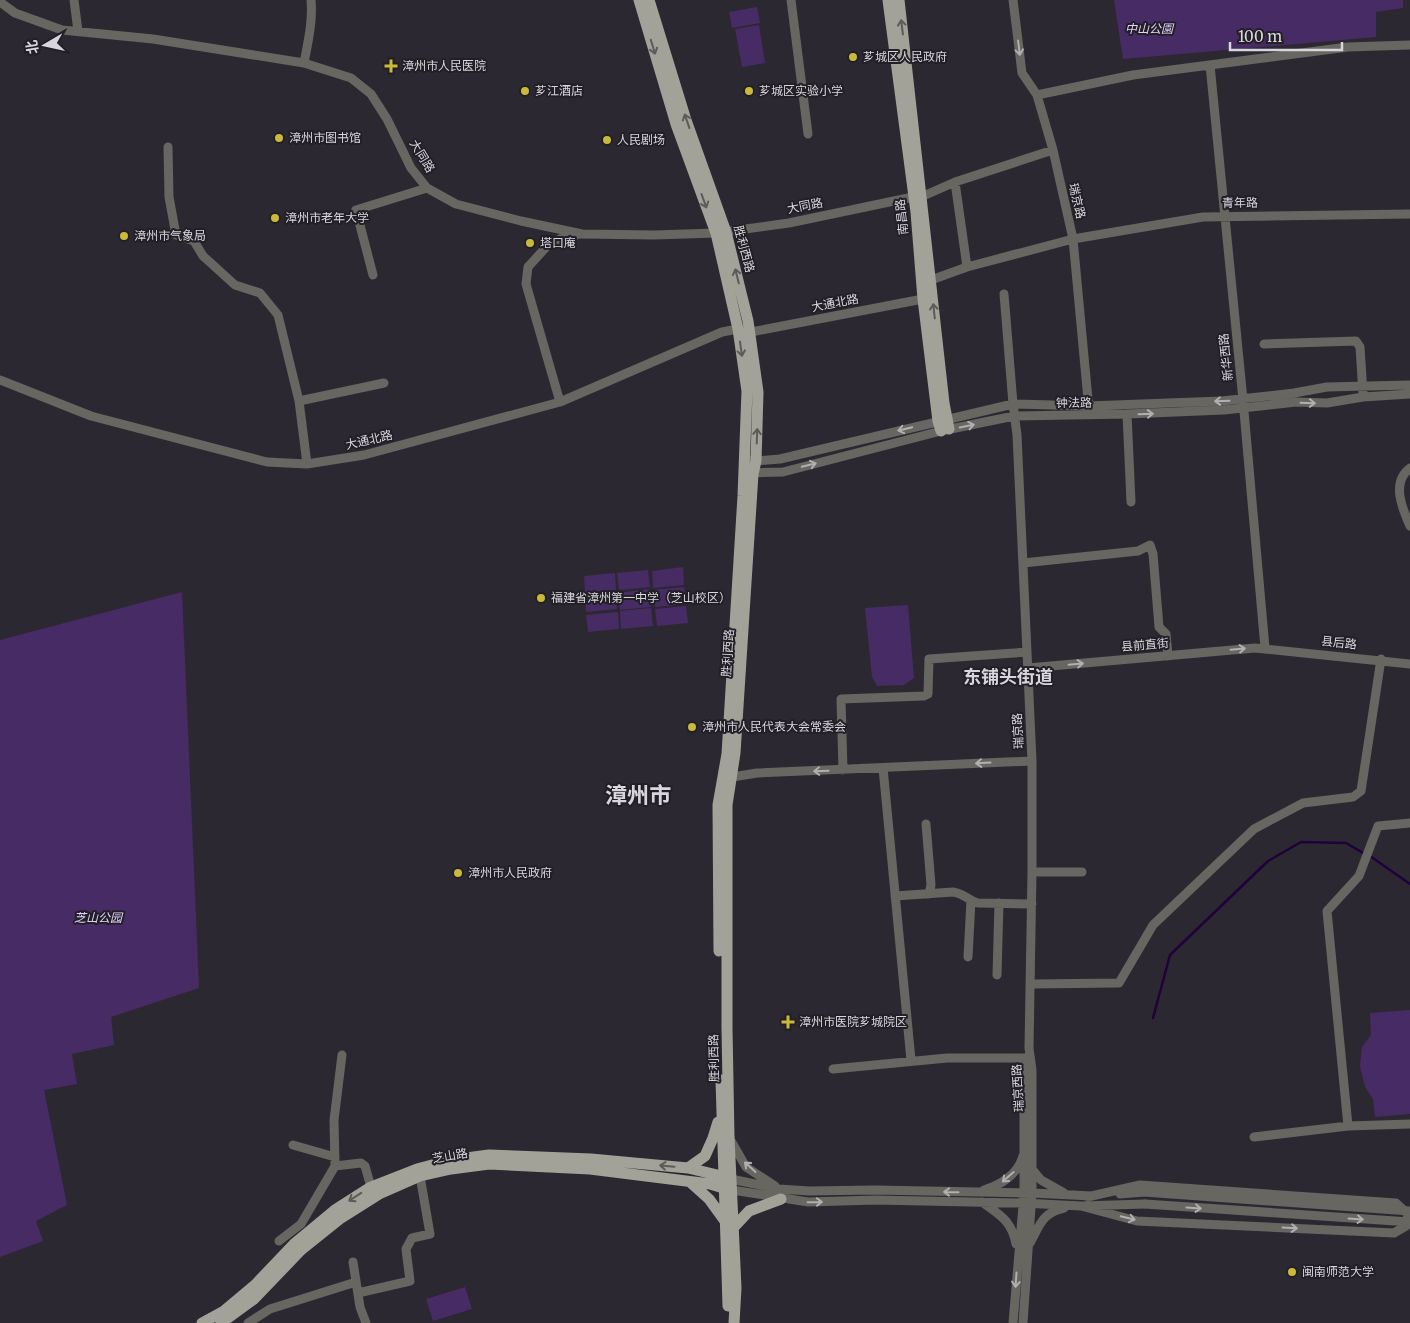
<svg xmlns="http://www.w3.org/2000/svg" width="1410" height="1323" font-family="Merriweather,'Noto Sans SC',serif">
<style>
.green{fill:#472b64}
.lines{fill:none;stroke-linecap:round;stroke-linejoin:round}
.stream{stroke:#21013b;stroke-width:2.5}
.minor{stroke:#676661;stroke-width:9}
.major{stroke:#a3a298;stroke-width:11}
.minor-bridge{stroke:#676661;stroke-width:9}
.oneway{stroke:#5c5a5a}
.oneway2{stroke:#b0afb1}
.poi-dot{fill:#caba39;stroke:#221f27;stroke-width:2}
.labels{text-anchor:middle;stroke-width:4;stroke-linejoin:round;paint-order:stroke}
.park-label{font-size:12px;font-style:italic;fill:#e2d0fc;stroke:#221f27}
.poi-label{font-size:12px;fill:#d8d6dc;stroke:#221f27;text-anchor:start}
.street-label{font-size:12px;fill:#d8d6dc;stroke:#221f27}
.district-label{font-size:18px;font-weight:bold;fill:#d8d6dc;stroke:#221f27}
.town-label{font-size:22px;font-weight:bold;fill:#d8d6dc;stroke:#221f27}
</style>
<rect width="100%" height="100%" fill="#2c2831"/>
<path class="green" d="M1114,0H1403V8L1376,12V37L1123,59Z
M757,7L760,23L732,28L729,12Z
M759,25L765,63L742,67L735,29Z
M683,567L684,585L653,588L652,571Z
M648,570L650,587L619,590L617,573Z
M615,573L616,590L585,593L584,576Z
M684,587L686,604L655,607L653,590Z
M649,589L651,607L620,610L618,593Z
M182,592L199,988L111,1017L114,1045L72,1054L77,1084L44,1090L67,1205L36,1221L43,1241L0,1257V640Z
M616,592L617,609L586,612L585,595Z
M908,605L914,678L904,685L877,686L872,677L865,608Z
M686,606L688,623L657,626L655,609Z
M651,608L653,626L621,629L620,611Z
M618,612L619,629L588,632L586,615Z
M1410,1010V1114L1375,1117L1373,1099L1365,1087L1360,1066L1362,1047L1371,1035L1370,1013Z
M465,1287L472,1309L433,1321L426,1299Z"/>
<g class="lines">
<path class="stream" d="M1370,856L1410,884
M1153,1018L1170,955L1268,861L1301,842L1346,843L1365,854"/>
<path class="minor" d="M74,0L78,31
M791,0L808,134
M1013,0L1022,73L1037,95L1053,150L1073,239L1089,410
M0,2L15,13L62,30L153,39L304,63L351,78L371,94L387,119L411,168L427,188L456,204L521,221L582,234L654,235L716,233L789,223L913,197
M304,63C308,42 313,21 311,0
M1210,65L1243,400L1265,648
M1037,95L1133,75L1348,47L1410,45
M168,147L169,197L176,235L194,241L203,256L235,285L260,293L278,315L299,401L307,464
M955,182L967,267
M921,197L955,182L1053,150
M373,275L356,210L427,188
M931,280L967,267L1073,239L1203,217L1410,214
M1004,294L1013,404L1017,435L1032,761V872L1029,1048L1032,1070V1193L1023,1323
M751,332L923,299
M1264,344L1356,341L1360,347L1363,393
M0,380L91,416L267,462L307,464L364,455L560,402L722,332L738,329
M299,401L384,383
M560,402L526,284L528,267L548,245L562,238L576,235
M1127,414L1131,502
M751,460L756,461L780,459L1013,404L1088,406L1222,401L1294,393L1327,387L1410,385
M1410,468C1391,482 1402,508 1410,526
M749,473L783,472L941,431L1014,416L1127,414L1224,410L1296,402L1327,403L1363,397L1410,394
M1023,563L1138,551L1150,545L1153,554L1159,627L1166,634L1168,656
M1028,668L1255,648L1410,664
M883,768L911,1060
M843,770L841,699L924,696L928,694L929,659L1027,652
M726,778L757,773L1032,761
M1410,823L1378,826L1359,876L1327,911L1348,1126L1410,1124
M926,824L931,885L929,894
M1032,872H1082
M895,896L953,892C963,893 968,900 978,903L1032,904
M968,957L971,900
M997,975L999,903
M1031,984L1119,983L1153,925L1254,829L1303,803L1353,797L1361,791L1381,659
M833,1069L947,1058H1029
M1254,1137L1348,1126
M730,1139L746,1167L775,1186
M293,1145L335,1157
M335,1166L361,1163L365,1166L371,1187
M1032,1169L1041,1180L1064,1193
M731,1179L779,1189L809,1191L875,1190L1032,1193L1092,1196
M732,1190L808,1202L876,1200L1023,1203L1081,1206L1145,1204
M984,1190C1001,1185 1018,1174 1023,1156
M1120,1194L1144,1192
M982,1202C1000,1215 1012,1221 1016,1244
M1081,1206L1137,1221L1394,1233L1406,1226L1408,1214L1396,1203L1140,1185L1087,1197
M279,1241L301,1224L335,1166L334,1120L342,1055
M1030,1243C1040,1225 1042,1213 1064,1208
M353,1262L360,1307L366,1323
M358,1293L410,1281L406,1249L412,1238L430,1234L420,1176
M248,1323L270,1309L356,1282
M1013,1323L1024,1194V1069L1029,1058"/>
<path class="major" d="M639,0L676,124L716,233L738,329L747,391L743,496L727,754L718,805L719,951
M649,0L686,120L726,232L748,321L758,392L756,461L753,474L735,753L727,805V1028L729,1137L736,1288L734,1323
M888,0L916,212L923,299L938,421L941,431
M899,0L944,403L949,429
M721,1080L728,1306
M688,1168L705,1156L713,1138L718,1122
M690,1182L709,1199L725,1221
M734,1227L749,1211L781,1199
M202,1323L224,1311L255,1285L294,1244L335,1210L371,1187L417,1169L451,1160L489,1155L591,1159L688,1168L730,1178
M221,1323L254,1299L301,1250L341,1218L379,1194L420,1176L451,1169L489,1164L590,1169L710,1184L730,1190"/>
<path class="minor-bridge" d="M1144,1192L1410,1211
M1145,1204L1410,1222"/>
</g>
<defs><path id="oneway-shaft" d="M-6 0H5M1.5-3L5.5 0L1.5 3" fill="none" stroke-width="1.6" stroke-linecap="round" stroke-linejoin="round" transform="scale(1.25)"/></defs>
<g class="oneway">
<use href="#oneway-shaft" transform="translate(902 27) rotate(-97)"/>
<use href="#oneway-shaft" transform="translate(653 47) rotate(73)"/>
<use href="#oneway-shaft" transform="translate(687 121) rotate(-109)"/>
<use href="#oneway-shaft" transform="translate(704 201) rotate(70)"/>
<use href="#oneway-shaft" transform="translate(737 276) rotate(-104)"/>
<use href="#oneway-shaft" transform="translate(934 311) rotate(-96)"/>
<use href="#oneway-shaft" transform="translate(741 349) rotate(82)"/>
<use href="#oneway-shaft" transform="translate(757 436) rotate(-88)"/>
<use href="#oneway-shaft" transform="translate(667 1166) rotate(-175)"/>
<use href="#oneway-shaft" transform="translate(355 1197) rotate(147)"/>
</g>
<g class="oneway2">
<use href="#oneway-shaft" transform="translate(1019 48) rotate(83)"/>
<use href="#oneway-shaft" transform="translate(1222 401) rotate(178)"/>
<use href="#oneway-shaft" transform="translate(1308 403) rotate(2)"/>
<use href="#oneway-shaft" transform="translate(1146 414) rotate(-2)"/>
<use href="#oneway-shaft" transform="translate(967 426) rotate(-11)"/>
<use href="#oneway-shaft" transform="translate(905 429) rotate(166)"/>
<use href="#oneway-shaft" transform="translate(809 465) rotate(-14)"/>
<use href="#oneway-shaft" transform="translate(1238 649) rotate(-5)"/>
<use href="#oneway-shaft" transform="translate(1076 664) rotate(-5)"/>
<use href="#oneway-shaft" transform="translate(983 763) rotate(177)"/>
<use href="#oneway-shaft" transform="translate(821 771) rotate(178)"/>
<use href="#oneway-shaft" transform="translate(750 1167) rotate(-138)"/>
<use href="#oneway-shaft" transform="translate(1008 1177) rotate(139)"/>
<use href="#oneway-shaft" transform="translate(951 1192) rotate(-179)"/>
<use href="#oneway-shaft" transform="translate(815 1202) rotate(-1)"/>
<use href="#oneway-shaft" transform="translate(1194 1208) rotate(4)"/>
<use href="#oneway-shaft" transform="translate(1128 1218) rotate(14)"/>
<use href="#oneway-shaft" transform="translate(1356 1219) rotate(4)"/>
<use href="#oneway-shaft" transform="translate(1290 1228) rotate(3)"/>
<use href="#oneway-shaft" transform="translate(1016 1280) rotate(94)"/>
</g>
<g class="poi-dot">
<circle cx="853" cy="57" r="5"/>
<path d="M388.5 58.5h5v5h5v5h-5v5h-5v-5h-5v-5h5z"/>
<circle cx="525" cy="91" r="5"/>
<circle cx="749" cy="91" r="5"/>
<circle cx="279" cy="138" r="5"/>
<circle cx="607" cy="140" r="5"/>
<circle cx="275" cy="218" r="5"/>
<circle cx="124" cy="236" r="5"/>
<circle cx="530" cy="243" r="5"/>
<circle cx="541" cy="598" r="5"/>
<circle cx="692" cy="727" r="5"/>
<circle cx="458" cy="873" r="5"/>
<path d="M785.5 1014.5h5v5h5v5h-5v5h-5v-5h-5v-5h5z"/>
<circle cx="1292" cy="1272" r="5"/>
</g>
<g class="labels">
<g class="park-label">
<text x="1149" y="33">中山公園</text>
<text x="98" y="922">芝山公园</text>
</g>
<g class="poi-label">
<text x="863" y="61">芗城区人民政府</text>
<text x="402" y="70">漳州市人民医院</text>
<text x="535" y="95">芗江酒店</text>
<text x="759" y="95">芗城区实验小学</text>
<text x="289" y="142">漳州市图书馆</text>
<text x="617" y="144">人民剧场</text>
<text x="285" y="222">漳州市老年大学</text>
<text x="134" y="240">漳州市气象局</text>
<text x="540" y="247">塔口庵</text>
<text x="551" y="602">福建省漳州第一中学（芝山校区）</text>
<text x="702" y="731">漳州市人民代表大会常委会</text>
<text x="468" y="877">漳州市人民政府</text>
<text x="799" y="1026">漳州市医院芗城院区</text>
<text x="1302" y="1276">闽南师范大学</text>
</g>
<g class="street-label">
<text transform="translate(422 156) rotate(59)" y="4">大同路</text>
<text transform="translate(1077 201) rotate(77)" y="4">瑞京路</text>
<text transform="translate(1240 203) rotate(-1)" y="4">青年路</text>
<text transform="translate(805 206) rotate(-11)" y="4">大同路</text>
<text transform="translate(902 217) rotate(-96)" y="4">南昌路</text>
<text transform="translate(744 249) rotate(75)" y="4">胜利西路</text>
<text transform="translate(835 303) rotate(-11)" y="4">大通北路</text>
<text transform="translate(1226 357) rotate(-96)" y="4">新华西路</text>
<text transform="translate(1074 403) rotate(-1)" y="4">钟法路</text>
<text transform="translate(369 440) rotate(-13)" y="4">大通北路</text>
<text transform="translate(1339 643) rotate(6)" y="4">县后路</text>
<text transform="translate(1145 645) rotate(-5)" y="4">县前直街</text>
<text transform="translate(728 653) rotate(-86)" y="4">胜利西路</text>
<text transform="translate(1018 731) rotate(-93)" y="4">瑞京路</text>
<text transform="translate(714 1058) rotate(-91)" y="4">胜利西路</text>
<text transform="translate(1018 1088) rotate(-93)" y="4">瑞京西路</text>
<text transform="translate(450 1156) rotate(-10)" y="4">芝山路</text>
</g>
<g class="district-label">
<text x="1008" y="683">东铺头街道</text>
</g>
<g class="town-label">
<text x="638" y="803">漳州市</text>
</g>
</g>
<g transform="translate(45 45) rotate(261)" stroke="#221f27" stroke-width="4" paint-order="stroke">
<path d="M0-4L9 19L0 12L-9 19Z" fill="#d8d6dc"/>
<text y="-8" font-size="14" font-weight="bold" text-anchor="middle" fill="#d8d6dc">北</text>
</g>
<path d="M1230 42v8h112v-8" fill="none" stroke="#d8d6dc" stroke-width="2.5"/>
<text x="1238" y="42" font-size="15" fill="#d8d6dc" stroke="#221f27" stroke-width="4" paint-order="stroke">100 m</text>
</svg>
